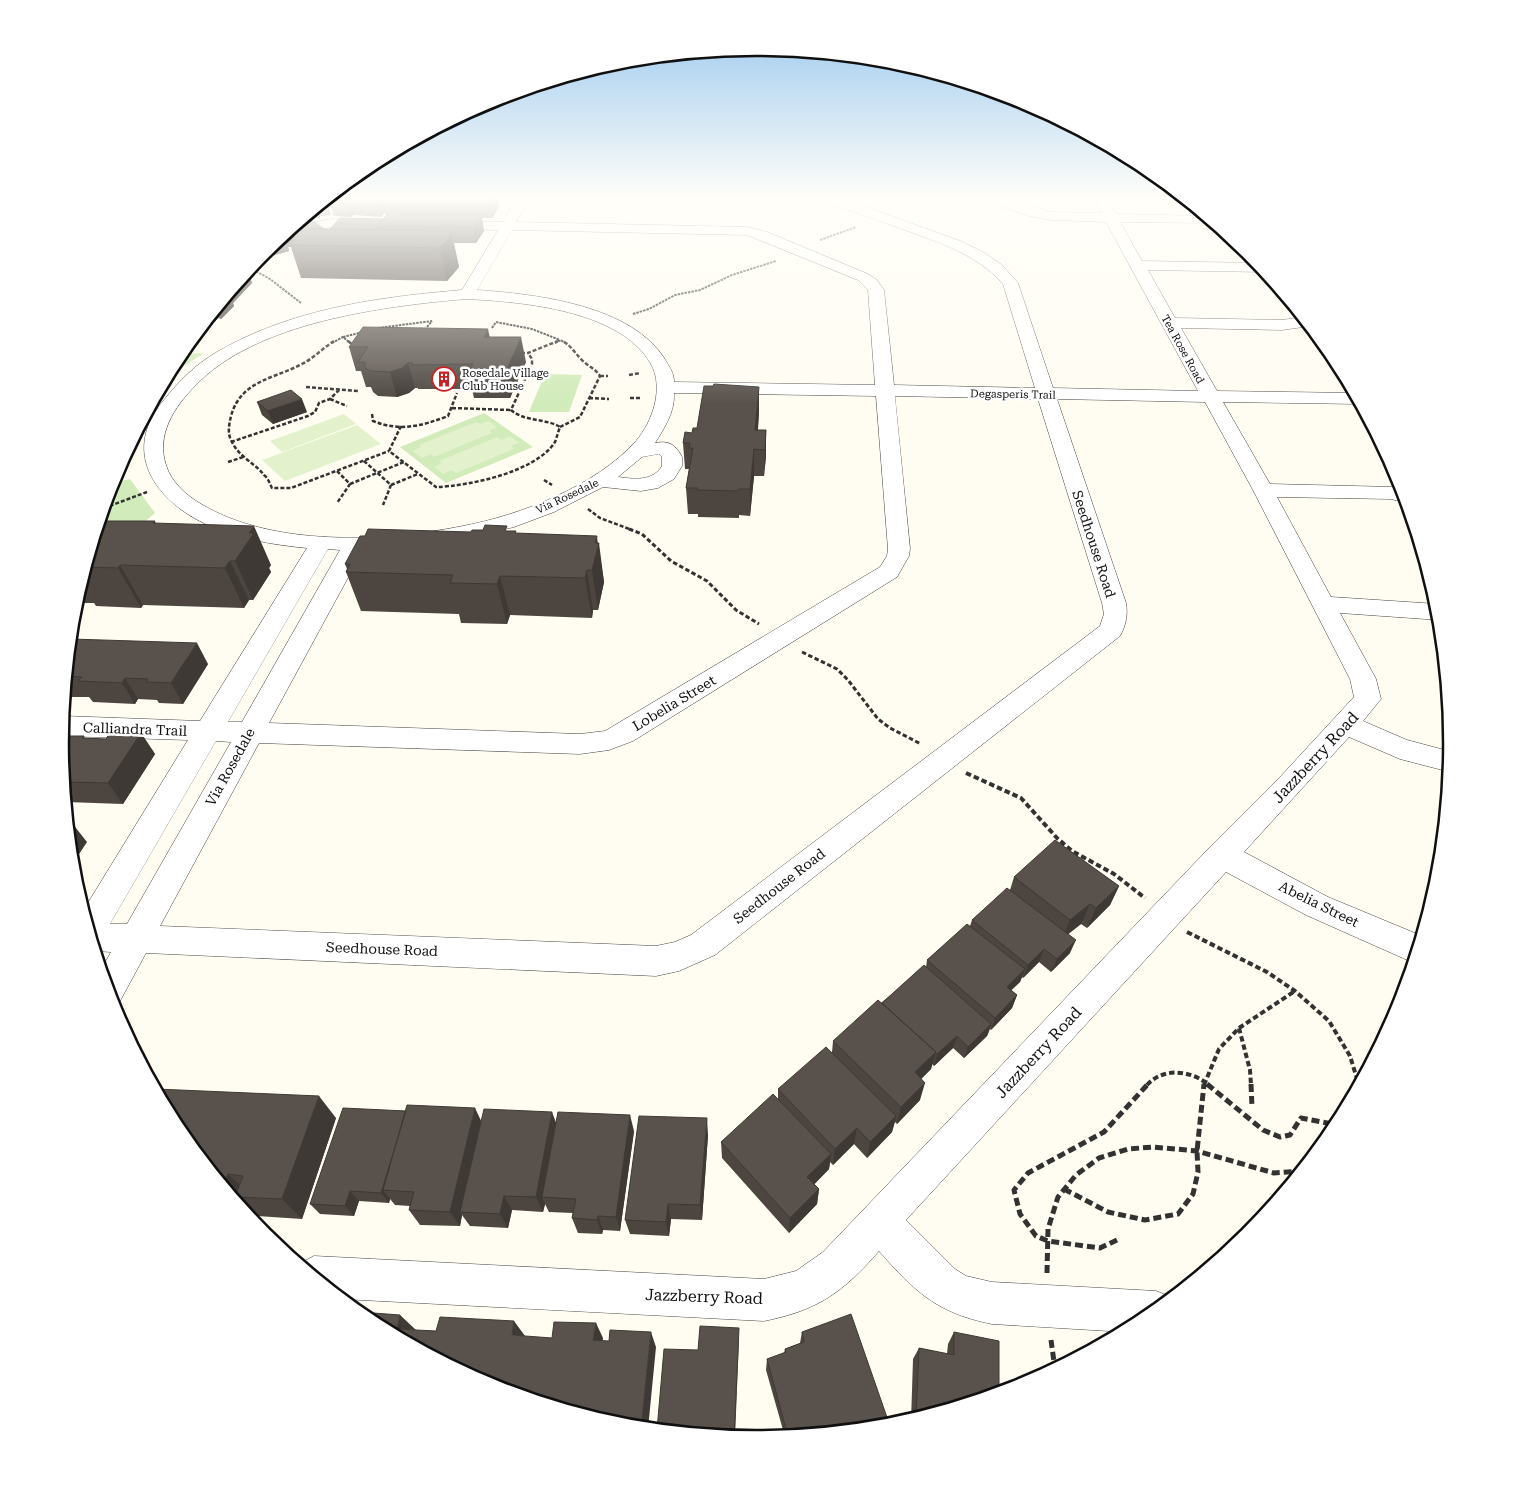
<svg xmlns="http://www.w3.org/2000/svg" width="1513" height="1487" font-family="'Roboto Serif',serif">
<style>
.green{fill:#d1ebba}
.pitch{fill:#e3f2cc}
.lines{fill:none;stroke-linecap:round;stroke-linejoin:round}
.minor-casing{stroke:#434343;stroke-width:1}
.path-far4{stroke:#323232;stroke-width:2;stroke-dasharray:2.5 1;stroke-linecap:butt}
.path-far3{stroke:#323232;stroke-width:2.5;stroke-dasharray:4 2;stroke-linecap:butt}
.path-far2{stroke:#323232;stroke-width:3;stroke-dasharray:4.5 2.5;stroke-linecap:butt}
.path-far1{stroke:#323232;stroke-width:4;stroke-dasharray:5.5 3;stroke-linecap:butt}
.path{stroke:#323232;stroke-width:5;stroke-dasharray:8 4;stroke-linecap:butt}
.minor{fill:#fff;fill-rule:evenodd}
.wall{fill:#4d4640}
.shaded-wall{fill:#3e3934}
.building{fill:#59514b;stroke:#3e3934}
.labels{text-anchor:middle;stroke-width:5;stroke-linejoin:round;paint-order:stroke}
.far-street-label{font-size:11px;fill:#101010;stroke:#fff}
.far-poi-label{font-size:11px;fill:#101010;stroke:#fff;text-anchor:start}
.street-label{font-size:14px;fill:#101010;stroke:#fff}
.near-street-label{font-size:16px;fill:#101010;stroke:#fff}
.rim{fill:none;stroke:#101010;stroke-width:2.5}
</style>
<rect width="100%" height="100%" fill="#fffdf2"/>
<path class="green" d="M204,353L174,373L163,385L180,354Z
M545,374L582,375L569,412H529Z
M484,413L533,447L446,483L400,447Z
M130,479L155,513L128,536L89,557L112,483Z"/>
<path class="pitch" d="M344,414L356,424L282,452L270,441Z
M488,421L497,427L489,431L492,433L434,457L431,454L422,458L413,451L421,447L419,445L476,422L480,424Z
M357,425L381,444L285,481L262,460Z
M510,436L519,443L511,446L514,449L456,473L452,470L443,474L434,467L442,463L439,461L497,437L501,440Z"/>
<g class="lines">
<g class="minor-casing">
<path id="minor" d="M518,196H531L516,222L748,227L767,232L868,274L877,280L884,290L894,385L1035,388L1003,284C974,251 931,240 891,225C866,216 840,206 814,199L813,196L839,197L960,241L983,252L1002,265L1018,283L1053,388L1198,391L1106,222L1051,220L1030,216L978,199L977,196H997L1051,212L1102,213L1093,196H1106L1116,214L1205,216L1214,223L1120,222L1142,261L1259,263L1265,272L1148,270L1175,318L1282,320L1303,317L1310,326L1282,330L1181,328L1217,391L1355,393L1360,404L1223,402L1270,484L1394,487L1403,489L1407,503L1391,499L1277,497L1331,597L1438,604L1440,620L1340,613L1376,679L1381,699L1363,721L1407,740L1452,752L1450,772L1400,759L1349,737L1244,852L1328,897L1422,936L1414,963L1306,915L1226,872L906,1220L955,1269L966,1276L992,1282L1156,1291L1171,1297L1172,1299L1143,1322L1126,1332L992,1324C937,1313 915,1292 879,1251C843,1292 819,1310 764,1321L342,1299L299,1264L314,1256L764,1279L796,1271L823,1252L1211,846L1281,776L1354,697L1350,679L1253,490L1205,402L1057,399L1126,603C1128,615 1126,625 1120,636L715,955L679,971L656,976L146,953L120,1001L112,1004L101,970L111,952L96,951L83,911L188,740L62,736L63,716L200,721L307,548C276,545 244,540 215,528C159,506 118,454 164,400C179,381 196,364 217,352C291,309 378,297 462,290L498,230L446,229L439,225L446,221L503,222ZM512,230L747,235L858,280L868,290L875,385L674,382C674,373 670,368 666,361C633,305 536,294 477,290ZM467,299C523,302 620,310 651,364C664,388 653,421 636,441C596,486 521,515 463,526C383,542 273,547 201,504C186,495 171,482 166,465C156,435 174,407 195,386C255,322 384,306 467,299ZM674,393L876,396L888,549L887,556L880,567L605,731L580,734L269,723L363,550L420,546L464,539L514,527L554,512L603,487L641,491L658,488L674,479L682,466V457C676,445 669,440 655,443C665,427 675,412 674,393ZM895,396L1038,399L1102,603L1104,614L1100,626L691,935L675,942L656,946L160,926L259,743L580,754L609,750L633,741L897,577L909,556L910,549ZM659,454L662,457V466C652,482 634,479 618,477L642,457ZM328,549L340,550L242,722H228ZM216,741L231,742L127,924H110Z
M331,219L373,220L380,224L373,228L331,227L288,236L284,235L295,226Z"/>
</g>
<path class="path-far4" d="M820,240L856,227
M250,268L270,279L301,303
M633,314L649,309L675,295L700,290L732,275L776,261
M496,322L532,329L560,340
M427,327L432,321
M378,328L432,321
M492,328L496,322
M343,337L363,332
M332,343L343,337L350,343
M555,343L561,340L565,343"/>
<path class="path-far3" d="M334,341C323,348 314,358 302,364C274,379 241,380 231,416C229,425 227,434 232,442C239,457 255,463 264,475C268,478 270,484 272,488H291L389,451
M348,341L353,345
M521,353H528L558,341
M629,375L640,373
M600,376H608
M306,387L358,391
M589,398L609,399
M630,398H642
M330,399L347,406
M452,408L511,410
M372,414L373,421C400,432 422,426 448,416L457,393
M401,426L389,451L436,487C469,486 536,472 555,442C557,437 558,432 560,427C545,418 525,422 511,410L532,364V359L528,353
M560,427L580,417L600,376C595,368 587,366 581,359C574,352 572,347 563,341
M231,442L308,416L315,412L319,403L330,399L339,390
M364,461L391,485L383,505
M228,462L243,457
M337,471L350,484L337,503
M544,480L552,485
M350,484L404,462
M391,485L418,474
M104,508L147,492
M588,509L600,518L632,530"/>
<path class="path-far2" d="M629,529L642,534L671,561L707,581L736,610L759,624
M802,652L837,669L848,680L878,719L890,728L921,744"/>
<path class="path-far1" d="M966,773L1021,798L1057,838L1072,851L1114,874L1145,898
M1187,932L1267,972L1295,991L1329,1021L1350,1056L1359,1085
M1239,1028L1250,1070L1251,1085
M1147,1085C1163,1067 1191,1070 1209,1085
M1204,1085L1219,1049L1239,1028L1295,991"/>
<path class="path" d="M1207,1084L1263,1130L1280,1137L1290,1135L1301,1118L1338,1125
M1251,1084L1252,1107
M1064,1189L1108,1212L1145,1220L1178,1214L1193,1194L1198,1172L1197,1151L1204,1084
M1117,1240L1100,1248L1048,1241L1036,1236L1020,1214L1014,1190L1028,1173L1104,1132L1148,1084
M1047,1273L1048,1229L1058,1197L1076,1175L1099,1158L1128,1149L1153,1147L1197,1151L1274,1173L1302,1171
M1051,1340L1055,1369"/>
<use href="#minor" class="minor"/>
</g>
<path class="wall" d="M340,196H505L504,199H498L499,207L492,218H482L484,231L476,243H454L459,267L447,281L301,278L291,247H288L289,251L272,256L263,253L296,225L330,229L384,219L386,216L385,212L381,217L354,215L350,217L334,216L331,206Z
M248,271L252,283L233,303L234,306L221,319L218,318L186,351H182Z
M490,337L526,362L510,398H474L472,389H418V388H415L409,393L397,397L378,396L373,392L371,387H366L361,371H356L349,347Z
M257,402L307,412L273,424L262,415Z
M759,412L758,430H766V456L764,476H754L750,516L739,515V518L698,517V514H688L686,488L689,469H685L683,443L692,433Z
M100,521H155L156,524L271,565L269,568L271,572L253,600H249L244,608L143,605L141,608L96,606L94,603H75Z
M508,531L516,534L598,543L604,582L598,610H593L592,618L510,615L507,624L461,623L459,614L361,611L346,572L347,569L345,564L471,532Z
M71,639L208,664L183,704L159,703L157,700L138,699L135,704L93,702L89,697H72L68,702L65,701Z
M141,733L155,754L123,804L66,802L60,743L84,736L85,738L106,739L125,735Z
M1014,877L1119,886L1110,905L1087,928L1081,924L1068,934L1070,953L1051,972L1039,962L1023,978L1022,977L1020,982L1011,990L1017,995L1012,1008L991,1030L990,1029L987,1036L964,1058L953,1048L934,1066L932,1064L931,1069L921,1079L920,1100L897,1124L895,1122L892,1132L867,1158L854,1144L833,1165L830,1162L829,1169L814,1184L819,1189L817,1204L789,1233L722,1158L721,1142L778,1099V1089L832,1052L833,1041L926,967L927,960L970,926L972,920L1010,890Z
M336,1118L302,1219L257,1216L238,1200H235L178,1130Z
M482,1121L556,1122L634,1131L620,1231L603,1230L602,1234L578,1233L572,1218L573,1213L549,1212L545,1204L543,1212L512,1210L508,1228L470,1226L462,1215L460,1226L420,1225L409,1210L410,1206L395,1205L390,1199L389,1203L359,1201L354,1216L320,1214L310,1204Z
M708,1135L702,1220L671,1219L669,1236L630,1234L625,1220Z
M802,1332L890,1426L785,1437L766,1370L767,1359L784,1353L785,1349L800,1343Z
M954,1332L999,1394L911,1421L913,1359L919,1348L947,1354L948,1344Z"/>
<path class="shaded-wall" d="M493,196H497L499,207L492,218L489,202Z
M382,202L385,212L381,217L379,206Z
M351,204L354,215L350,217L347,206Z
M320,205H328L331,215L307,218L306,217Z
M481,215L484,231L476,243L473,227Z
M384,219L378,226L381,236L374,231Z
M451,231L459,267L447,281L440,248Z
M293,234L296,245H290L291,247H288L289,251L272,256L269,247L281,237Z
M248,271L252,283L233,303L234,306L221,319L217,309Z
M215,311L218,318L186,351L185,348Z
M488,329L493,353L484,337Z
M521,337L526,362L510,398L505,374Z
M408,363L415,388L409,393L397,397L390,372Z
M759,387V412L756,450L755,430Z
M302,399L307,412L273,424L268,411Z
M766,430V456L764,476L765,450Z
M754,449V476L750,516V489Z
M254,526L271,565L269,568L271,572L253,600L235,561L249,533Z
M597,536L598,546L599,543L604,582L598,610L592,570L595,543Z
M230,561L249,600L244,608L225,568Z
M120,565L143,605L141,608L118,568Z
M587,570L593,610L592,618L585,578Z
M500,576L510,615L507,624L497,584Z
M197,643L208,664L183,704L171,683Z
M125,678L138,699L135,704L122,683Z
M66,688L72,697L68,702L65,697Z
M141,733L155,754L123,804L108,783Z
M68,818L87,842L72,865Z
M1119,886L1110,905L1087,928L1096,908Z
M1090,904L1081,924L1062,939L1070,920Z
M1076,940L1070,953L1051,972L1057,959Z
M1044,949L1039,962L1023,978L1028,965Z
M1025,969L1020,982L1002,999L1007,987Z
M1017,995L1012,1008L991,1030L995,1018Z
M991,1024L987,1036L964,1058L968,1047Z
M957,1036L953,1048L934,1066L937,1054Z
M936,1052L931,1069L910,1090L915,1072Z
M925,1083L920,1100L897,1124L901,1107Z
M319,1096L336,1118L302,1219L282,1199Z
M475,1108L483,1125L460,1212L462,1215L460,1226L450,1212Z
M406,1111L383,1190L390,1199L389,1203L381,1193Z
M552,1112L558,1128L542,1197L545,1204L543,1212L536,1197Z
M630,1115L634,1131L620,1231L616,1217Z
M896,1116L892,1132L867,1158L870,1142Z
M707,1118L708,1135L702,1220L700,1205Z
M857,1128L854,1144L833,1165L835,1149Z
M831,1154L829,1169L806,1193L807,1177Z
M228,1174L250,1194L244,1198L225,1181Z
M819,1189L817,1204L789,1233L790,1218Z
M350,1191L359,1201L354,1216L345,1206Z
M504,1196L512,1210L508,1228L500,1214Z
M668,1204L671,1219L669,1236L666,1222Z
M598,1216L603,1230L602,1234L597,1220Z
M400,1315L416,1330L397,1329Z
M514,1321L525,1336L512,1335Z
M596,1323L603,1338L601,1355L593,1340Z
M739,1328V1339L735,1437H734Z
M651,1332L656,1347L648,1429L641,1428Z"/>
<path class="building" d="M340,196H362L359,199H363L365,196H385L379,206L351,204L347,206H331Z
M385,196H493L489,202H459L460,200H382Z
M325,201L328,205H320Z
M389,212L405,213L403,215H481L473,227L378,226Z
M340,218L384,219L374,230L330,229Z
M313,221L324,229H307L302,232L299,235L291,230L296,225Z
M307,229L451,231L449,234H452L440,248L290,245L302,232Z
M289,231L293,234L282,237Z
M281,237L286,240L274,243Z
M363,327L488,329L484,337H521L505,374L468,373L473,364L412,365L413,363H408L402,368L390,372L371,371L365,368V362H358L368,347H349Z
M714,384L759,387L755,430H766L765,450L754,449L750,489H739L738,491L697,490L698,488H686L693,448H689L690,443H683L685,432L692,433L693,428H697L704,386H713Z
M291,390L302,399L268,411L257,402Z
M100,521H155L153,523L254,526L249,533H254L235,561H230L225,568L120,565L118,568L86,567Z
M485,525L507,526L505,531H516L515,533L597,536L595,543H599L592,570H587L585,578L500,576L497,584L450,583L453,575L346,572L350,564H345L360,536H365L368,529L471,532L472,530H483Z
M71,639L197,643L171,683L146,682L148,679L125,678L122,683L78,681L82,677L67,676Z
M126,733H141L108,783L64,782L60,743L61,736H84L82,738L106,739L109,734L125,735Z
M1055,840L1119,886L1096,908L1090,904L1070,920L1014,877Z
M1007,888L1076,940L1057,959L1044,949L1028,965L972,920Z
M967,924L1025,969L1007,987L1017,995L995,1018L927,960Z
M924,965L991,1024L968,1047L957,1036L937,1054L935,1052H936L882,1003Z
M878,1000L936,1052L915,1072L925,1083L901,1107L833,1041Z
M826,1047L896,1116L870,1142L857,1128L835,1149L778,1089Z
M156,1089L319,1096L282,1199L235,1197L243,1176L228,1174L225,1181L219,1180L178,1130Z
M773,1094L831,1154L807,1177L819,1189L790,1218L721,1142Z
M407,1105L475,1108L450,1212L409,1210L414,1192L383,1190Z
M343,1108L406,1111L381,1193L350,1191L345,1206L310,1204Z
M484,1109L552,1112L536,1197L504,1196L500,1214L460,1212Z
M558,1112L630,1115L616,1217L598,1216L597,1220L572,1218L576,1199L542,1197Z
M639,1116L707,1118L700,1205L668,1204L666,1222L625,1220Z
M360,1312L400,1315L397,1329L436,1331L440,1317L514,1321L512,1335L552,1338L554,1322L596,1323L593,1340L609,1341L610,1330L651,1332L641,1428L620,1426L490,1386L370,1322L359,1314Z
M851,1314L890,1426L788,1436L767,1359L786,1352L785,1349L804,1342L802,1332Z
M700,1326L739,1328L734,1437L657,1430L664,1349L698,1350Z
M954,1332L999,1341V1394L916,1419L919,1348L954,1355Z"/>
<linearGradient id="sky" x2="0" y2="1"><stop stop-color="#93c4ee"/><stop offset="0.49" stop-color="#fffef9"/><stop offset="1" stop-color="#fffef9" stop-opacity="0"/></linearGradient>
<rect width="1513" height="404" fill="url(#sky)"/>
<defs>
<g id="building-ring" transform="scale(1.25)"><circle r="9.5" fill="#fff" stroke="#c52223" stroke-width="1.5"/><path d="M-4-6H4V6H1V3H-1V6H-4ZM-2.5-4.3h1.7v1.8h-1.7ZM.8-4.3h1.7v1.8H.8ZM-2.5-1h1.7V.8h-1.7ZM.8-1h1.7V.8H.8Z" fill="#c52223"/></g>
</defs>
<g fill-rule="evenodd">
<use href="#building-ring" x="444" y="379"/>
</g>
<g class="labels">
<g class="far-street-label">
<text transform="translate(1183 349) rotate(61)" y="4">Tea Rose Road</text>
<text transform="translate(1013 394) rotate(1)" y="4">Degasperis Trail</text>
<text transform="translate(567 496) rotate(-25)" y="4">Via Rosedale</text>
</g>
<g class="far-poi-label">
<text x="462" y="377">Rosedale Village<tspan x="462" dy="13">Club House</tspan></text>
</g>
<g class="street-label">
<text transform="translate(1094 544) rotate(72)" y="5">Seedhouse Road</text>
<text transform="translate(674 703) rotate(-31)" y="5">Lobelia Street</text>
<text transform="translate(135 729) rotate(2)" y="5">Calliandra Trail</text>
<text transform="translate(230 767) rotate(-61)" y="5">Via Rosedale</text>
<text transform="translate(779 886) rotate(-38)" y="5">Seedhouse Road</text>
<text transform="translate(1319 904) rotate(26)" y="5">Abelia Street</text>
<text transform="translate(382 949) rotate(2)" y="5">Seedhouse Road</text>
</g>
<g class="near-street-label">
<text transform="translate(1315 757) rotate(-47)" y="6">Jazzberry Road</text>
<text transform="translate(1038 1052) rotate(-47)" y="6">Jazzberry Road</text>
<text transform="translate(704 1296) rotate(2)" y="6">Jazzberry Road</text>
</g>
</g>
<path d="M0 0H1513V1487H0ZM69 743a687 687 0 1 1 1374 0a687 687 0 1 1-1374 0Z" fill="#fff" fill-rule="evenodd"/>
<path class="rim" d="M69 743a687 687 0 1 1 1374 0a687 687 0 1 1-1374 0Z"/>
</svg>
